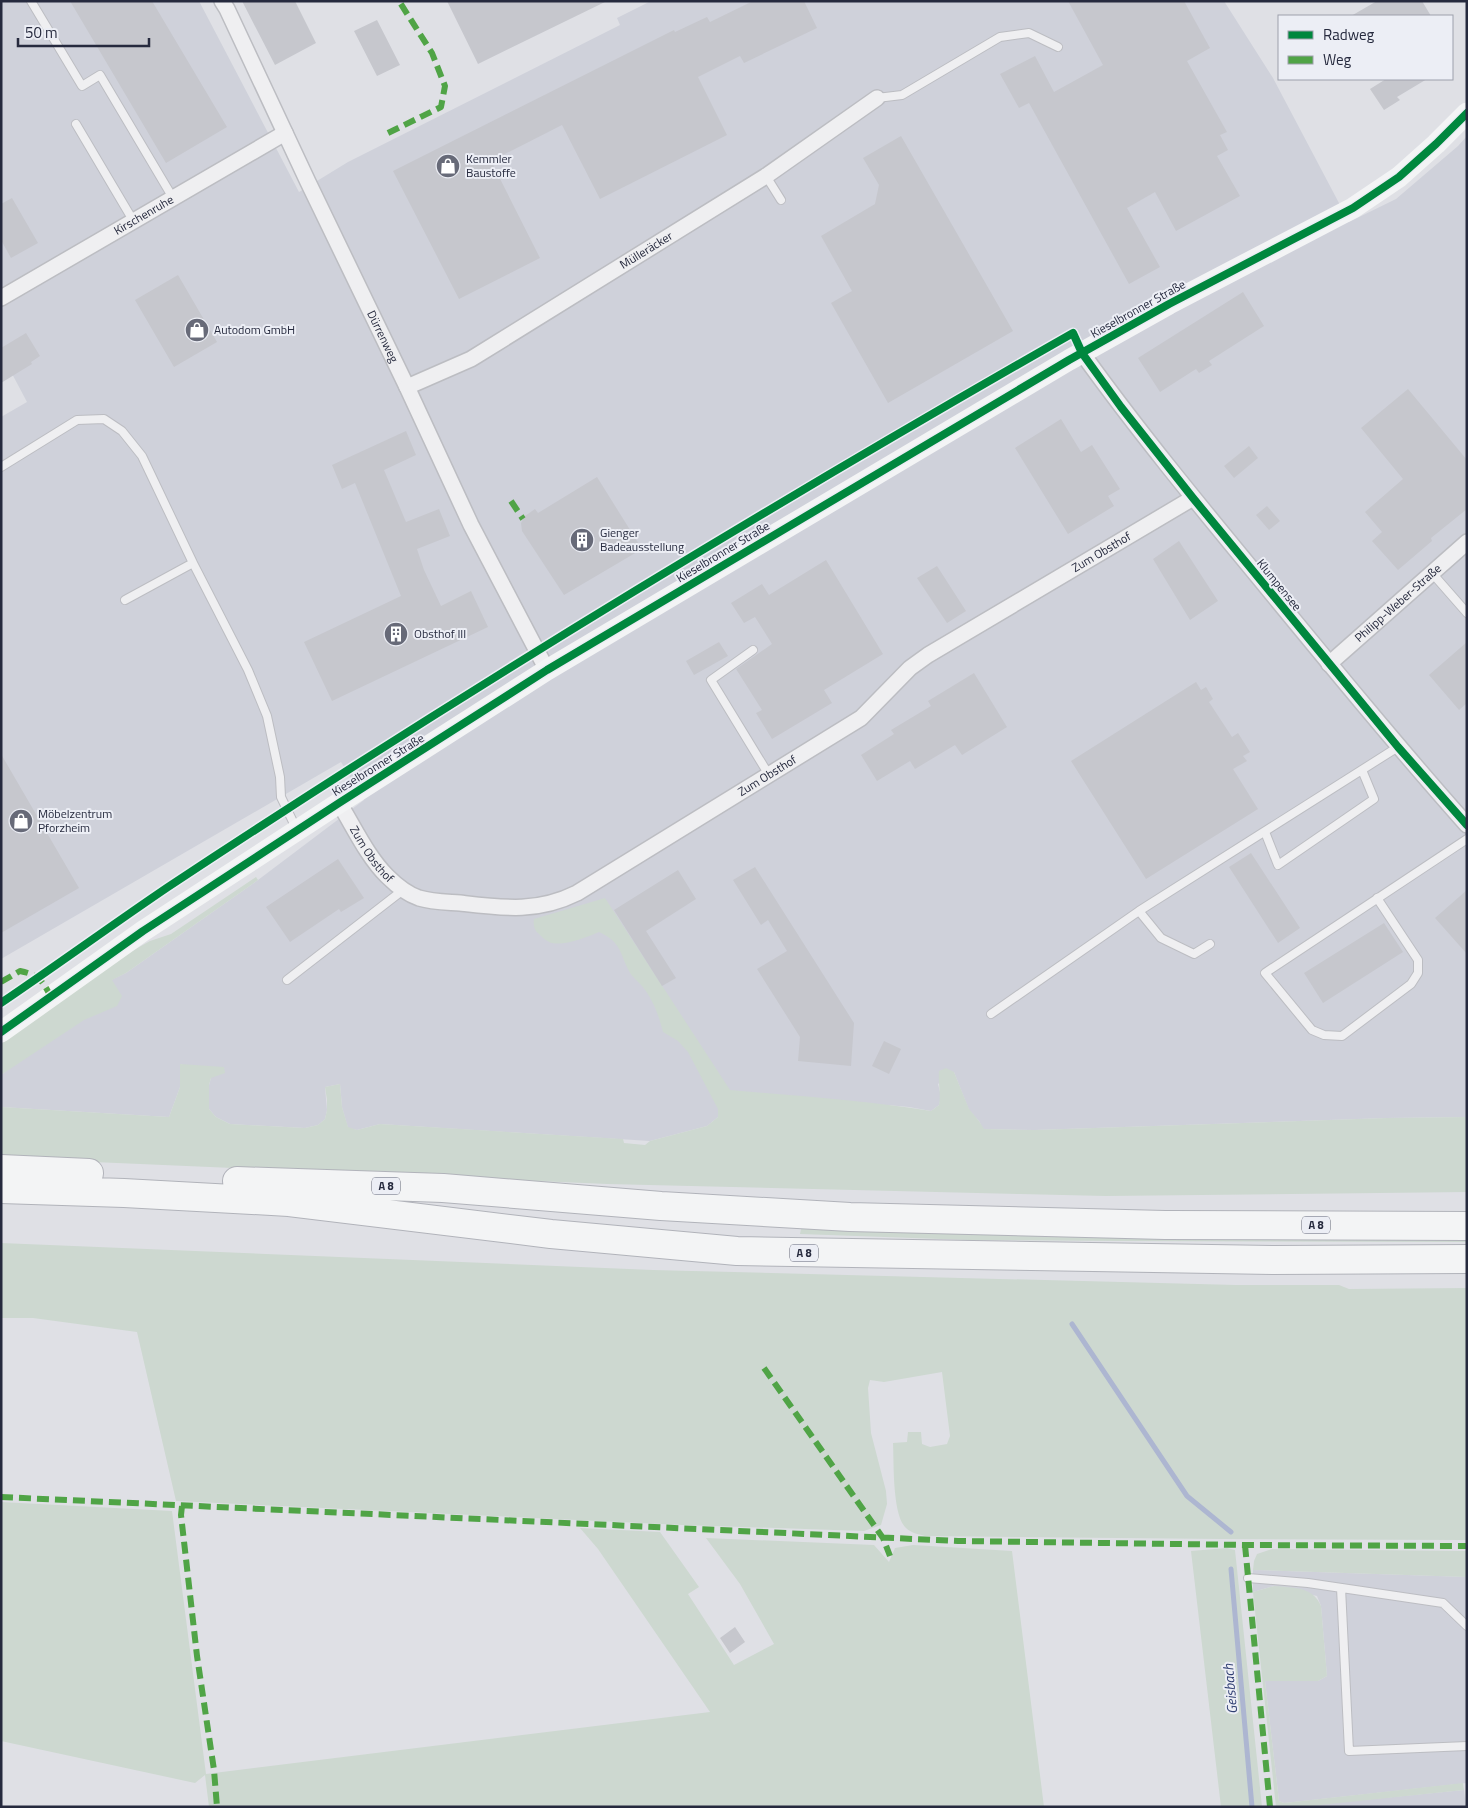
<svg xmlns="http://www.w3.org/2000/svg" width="1468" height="1808" font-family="'Titillium Web',sans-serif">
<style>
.built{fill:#cfd1da}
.green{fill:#cdd8d0}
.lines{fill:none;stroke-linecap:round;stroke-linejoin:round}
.stream{stroke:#adb6d1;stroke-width:5}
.building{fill:#c6c7cd}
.lane-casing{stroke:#bcbdc2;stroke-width:10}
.street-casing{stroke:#bcbdc2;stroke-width:18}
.highway-casing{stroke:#b1b3ba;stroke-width:30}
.lane{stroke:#efeff1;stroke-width:8}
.street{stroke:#efeff1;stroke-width:15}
.secondary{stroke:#f3f4f5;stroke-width:21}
.highway{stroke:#f3f4f5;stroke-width:28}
.quiet{stroke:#50a446;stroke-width:6;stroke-dasharray:12 6;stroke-linecap:butt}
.cycleway-casing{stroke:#eceef5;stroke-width:11}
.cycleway{stroke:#00873e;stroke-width:8}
.labels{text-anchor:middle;stroke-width:4;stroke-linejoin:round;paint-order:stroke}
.shield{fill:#eceef5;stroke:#616575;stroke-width:1}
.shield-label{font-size:11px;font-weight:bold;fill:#262a3e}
.poi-label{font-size:12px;fill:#262a3e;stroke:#eceef5;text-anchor:start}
.street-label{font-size:12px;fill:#262a3e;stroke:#eceef5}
.water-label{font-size:14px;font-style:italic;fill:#303f72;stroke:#eceef5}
</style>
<rect width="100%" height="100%" fill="#dfe0e5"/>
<path class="built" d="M1,1H199L299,192L348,162L620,25L617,18L651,1H1224L1273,78L1349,222L1396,199L1458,146L1467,136V1117L1387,1118L1035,1130L983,1129L979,1121L969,1110L954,1072L938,1084L941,1096L939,1105L931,1111L909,1107L888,1105L718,1109V1117L707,1126L650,1141L380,1124L357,1130L348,1128L342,1107L340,1084L325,1087L327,1110L325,1119L318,1125L305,1128L230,1124L216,1117L209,1109V1085L211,1078L181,1064L180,1087L169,1117L1,1107V1075L116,988L111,980L126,973L258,880L364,800L341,762L1,959V417L27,402L1,353Z
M1253,1570L1467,1577V1783L1284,1803L1279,1801L1265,1681H1318L1327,1676L1321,1606L1317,1596L1274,1586L1253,1592Z
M1464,1790L1466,1807L1301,1806Z"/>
<path class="green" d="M256,877L258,880L126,973L112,980L122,996L117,1006L84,1020L1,1075V1044L125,955L150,941L171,934Z
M605,898L730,1090C797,1096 865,1100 931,1111L939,1105C941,1094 938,1083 939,1071L946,1068L954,1072L969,1109L979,1121L984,1129L1035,1130L1387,1118L1467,1117V1192L1106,1196L1020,1194L607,1184L1,1158V1107L169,1117L180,1087V1064L224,1067L225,1073L211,1078L209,1085V1109L216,1117L230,1124L305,1128L318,1125L325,1119L327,1110V1100L325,1087L340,1084L342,1107L348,1127L357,1130L380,1124L623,1139L624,1143L645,1145L650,1141L707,1126L718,1117V1109L688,1052L678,1041L663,1032C659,1016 653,999 642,986C638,981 632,977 629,971C619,952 622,943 599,932C587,937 565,946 552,943C547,942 542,937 539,934C534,930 533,925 534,919Z
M801,1229L1467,1237V1242L1118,1241L969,1240L800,1234Z
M1,1243L653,1270L1236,1285H1339L1349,1289L1467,1288V1540L1220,1539L925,1536C918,1534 911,1533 906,1528C892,1515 894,1462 893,1443L907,1442L908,1432H921L922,1444L930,1447L947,1444L950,1436L942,1372L884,1382L870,1380L868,1388L871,1433L886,1491L887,1504L881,1525L864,1531L683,1525L176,1501L137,1332L33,1318H1Z
M1,1502L172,1511L206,1774L710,1712L598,1549L580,1528L660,1532L699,1587L688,1594L734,1665L774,1644L740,1584L706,1538L874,1545L889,1562L895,1548L913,1545L1012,1551L1044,1807H209L205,1775L195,1783L1,1741Z
M1227,1548L1235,1550L1262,1807H1221L1191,1551Z
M1272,1549L1467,1551V1577L1253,1570L1254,1561L1257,1554Z
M1274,1586C1293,1588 1313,1586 1321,1606L1327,1676L1318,1681H1265L1279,1801L1284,1803L1463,1783L1464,1790L1301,1807H1276L1253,1592Z"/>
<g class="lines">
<path class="stream" d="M1072,1324L1187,1496L1231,1532
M1231,1569L1252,1807"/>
</g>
<path class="building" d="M70,1H152L227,127L166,163Z
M242,1H295L316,43L275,65Z
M447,1H607L478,64Z
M753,1H804L817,28L744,63L740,56L698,77L727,135L600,199L562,125L491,161L540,258L459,299L393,171L674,30L675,32L707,17L710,22Z
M1068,1H1184L1210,48L1187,61L1227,132L1220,135L1228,150L1217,156L1240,196L1176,231L1155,192L1127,208L1160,267L1129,284L1029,103L1019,108L1000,74L1035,56L1054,92L1103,65Z
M1377,1H1422L1431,16H1351Z
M377,20L400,65L377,76L354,31Z
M1386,79H1427L1397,97L1400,100L1384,110L1370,89Z
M901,136L1013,331L888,403L831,303L852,291L821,236L875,204L879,185L863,158Z
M12,198L38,243L11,258L1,240V204Z
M178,275L217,342L174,367L135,300Z
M1243,292L1264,326L1209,361L1212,365L1199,373L1196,369L1160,392L1138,358Z
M26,333L40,356L31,362L32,364L1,383V348Z
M1408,389L1467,460V509L1431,538L1432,541L1398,570L1372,541L1382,532L1365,512L1403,479L1361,428Z
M1061,419L1081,452L1092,445L1120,489L1108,496L1114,506L1068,534L1015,448Z
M406,431L416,455L384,470L406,522L439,509L450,536L417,549L424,570L441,606L471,591L488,627L332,701L304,642L401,596L355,483L342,489L332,465Z
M1249,446L1258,458L1234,478L1224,466Z
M597,477L642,549L564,595L522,531L521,523L525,516L535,509L538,513Z
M1267,506L1280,521L1269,530L1256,515Z
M1179,541L1218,601L1190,620L1153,559Z
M826,560L883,654L824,690L832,703L772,739L756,713L762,710L736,669L772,644L755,617L744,623L731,603L762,584L769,595Z
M937,566L966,611L947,623L917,578Z
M719,642L728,656L694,675L686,661Z
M1467,642V703L1459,710L1429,675Z
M974,673L1007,727L962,755L955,745L915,769L910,761L877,781L861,755L894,734L891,730L931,706L928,701Z
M1196,682L1201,690L1206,687L1213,699L1209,702L1232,737L1238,733L1250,752L1243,756L1247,761L1233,769L1258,809L1146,879L1071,761Z
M1,754L79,888L1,933Z
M1251,853L1300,928L1278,943L1229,867Z
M338,859L364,898L341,912L339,909L290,942L266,907Z
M755,867L854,1023L851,1066L798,1061L800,1037L757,969L787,951L768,920L761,925L733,880Z
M678,870L696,899L646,931L676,978L662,986L614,910Z
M1467,890V954L1435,918Z
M1384,923L1403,952L1323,1003L1304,973Z
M884,1041L901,1049L889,1074L872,1066Z
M735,1627L745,1642L730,1653L720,1638Z"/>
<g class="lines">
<g class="lane-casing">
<path id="lane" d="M31,1L82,86L100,75L173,198
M877,98L902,95L1000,37L1029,33L1058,47
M76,124L134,222
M766,176L781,200
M1,467L77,420L104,419L122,431L142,456L193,563L248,670L267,716L280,777L281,797L296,828
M1432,573L1467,613
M125,600L193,563
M753,650L711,680L769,775
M1265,832L1278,865L1374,799L1362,770
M1377,898L1418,960V973L1411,984L1342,1036L1324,1035L1312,1030L1265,973L1467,839
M1139,911L1161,938L1194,954L1210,944
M287,980L403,890
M991,1014L1139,911L1398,747
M1248,1578L1308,1583L1443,1603L1467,1626
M1341,1588L1349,1751L1467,1746"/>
</g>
<g class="street-casing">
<g id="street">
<path id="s1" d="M222,1L227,9L308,182L407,387L471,525L547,670"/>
<path id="s2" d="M1,298L285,133"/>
<path d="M1082,353C1138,431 1199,505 1260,579C1328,662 1396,745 1467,825"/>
<path id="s3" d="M407,387L471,359L766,176L877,98"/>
<path id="s4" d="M1329,664L1467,542"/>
<path id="s5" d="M339,803C354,827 367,856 387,876C396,885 407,894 419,898C432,902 447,902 460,903C503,908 537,913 577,893L861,718L910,668L928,655L1193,498"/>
</g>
</g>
<g class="highway-casing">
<path id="highway" d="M1,1169L89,1173
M237,1181L443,1188L661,1206L850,1217L1165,1225L1467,1226
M1,1189L124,1193L289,1202L551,1234L737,1251L1274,1260L1467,1259"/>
</g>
<use href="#lane" class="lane"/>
<use href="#street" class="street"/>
<path class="secondary" d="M1,1032L143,931L339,803L547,670L1069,360L1169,304L1353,208L1399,177L1436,144L1467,113"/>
<use href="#highway" class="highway"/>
<path class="quiet" d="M388,133L441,107L445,86L432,53L399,1
M511,501L523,519
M1,982L20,971C39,975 42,980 51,997
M764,1368L883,1538L890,1556
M1,1497L958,1541L1245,1545L1467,1546
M182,1506L181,1515L197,1656L214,1770L217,1807
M1245,1545L1270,1807"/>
<g class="cycleway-casing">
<path id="cycleway" d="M1,1003C57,965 112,925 168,887C463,692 766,508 1073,333L1082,353L1121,407L1193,498L1398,747L1467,825
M1,1032L143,931L339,803L547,670L1069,360L1169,304L1353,208L1399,177L1436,144L1467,113"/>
</g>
<use href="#cycleway" class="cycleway"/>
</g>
<defs>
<g id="shop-disc" transform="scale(1.25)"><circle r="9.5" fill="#676a78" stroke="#eceef5"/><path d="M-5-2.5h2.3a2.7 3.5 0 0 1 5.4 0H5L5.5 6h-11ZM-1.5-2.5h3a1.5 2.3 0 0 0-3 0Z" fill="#fff"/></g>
<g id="building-disc" transform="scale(1.25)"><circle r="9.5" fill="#676a78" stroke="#eceef5"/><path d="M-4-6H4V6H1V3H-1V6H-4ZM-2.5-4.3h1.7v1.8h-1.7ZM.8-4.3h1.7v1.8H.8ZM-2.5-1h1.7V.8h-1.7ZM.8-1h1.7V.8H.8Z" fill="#fff"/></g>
</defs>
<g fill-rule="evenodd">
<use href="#shop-disc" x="448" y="166"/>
<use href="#shop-disc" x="197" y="330"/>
<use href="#building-disc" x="582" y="540"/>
<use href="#building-disc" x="396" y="634"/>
<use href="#shop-disc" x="21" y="821"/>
</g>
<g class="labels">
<g class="shield">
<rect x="372" y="1177.5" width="28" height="17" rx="4"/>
<rect x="1302" y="1216.5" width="28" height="17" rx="4"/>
<rect x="790" y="1244.5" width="28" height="17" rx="4"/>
</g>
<g class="shield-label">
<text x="386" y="1190">A 8</text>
<text x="1316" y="1229">A 8</text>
<text x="804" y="1257">A 8</text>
</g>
<g class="poi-label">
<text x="466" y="163">Kemmler<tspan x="466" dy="14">Baustoffe</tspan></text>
<text x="214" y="334">Autodom GmbH</text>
<text x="600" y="537">Gienger<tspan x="600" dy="14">Badeausstellung</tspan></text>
<text x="414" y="638">Obsthof III</text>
<text x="38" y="818">Möbelzentrum<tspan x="38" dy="14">Pforzheim</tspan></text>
</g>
<g class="street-label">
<text dy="4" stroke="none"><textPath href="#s2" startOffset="165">Kirschenruhe</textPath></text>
<text dy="4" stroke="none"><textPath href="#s3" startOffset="276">Mülleräcker</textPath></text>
<text transform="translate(1138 309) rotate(-29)" y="4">Kieselbronner Straße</text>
<text dy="4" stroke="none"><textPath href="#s1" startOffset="372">Dürrenweg</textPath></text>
<text transform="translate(723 552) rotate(-31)" y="4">Kieselbronner Straße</text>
<text dy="4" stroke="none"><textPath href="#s5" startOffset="915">Zum Obsthof</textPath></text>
<text transform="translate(1279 585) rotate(51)" y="4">Klumpensee</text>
<text dy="4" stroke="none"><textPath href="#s4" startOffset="92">Philipp-Weber-Straße</textPath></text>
<text transform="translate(378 765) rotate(-32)" y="4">Kieselbronner Straße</text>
<text dy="4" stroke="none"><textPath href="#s5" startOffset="511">Zum Obsthof</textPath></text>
<text dy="4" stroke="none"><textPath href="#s5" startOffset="61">Zum Obsthof</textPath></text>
</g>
<g class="water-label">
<text transform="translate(1230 1689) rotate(-95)" y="5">Geisbach</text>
</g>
</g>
<rect width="1468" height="1808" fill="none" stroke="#262a3e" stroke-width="5"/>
<rect x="1278" y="15" width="175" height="65" fill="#eceef5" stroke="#9da0ac"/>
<rect x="1288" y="31" width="25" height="8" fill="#00873e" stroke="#9da0ac"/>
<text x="1323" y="40" font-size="15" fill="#262a3e">Radweg</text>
<rect x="1288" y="56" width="25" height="8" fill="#50a446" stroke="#9da0ac"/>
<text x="1323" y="65" font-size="15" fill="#262a3e">Weg</text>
<path d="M18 38v8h131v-8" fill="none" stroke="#262a3e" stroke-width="2.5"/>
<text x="25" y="38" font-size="15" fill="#262a3e" stroke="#eceef5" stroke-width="4" paint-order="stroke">50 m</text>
</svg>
